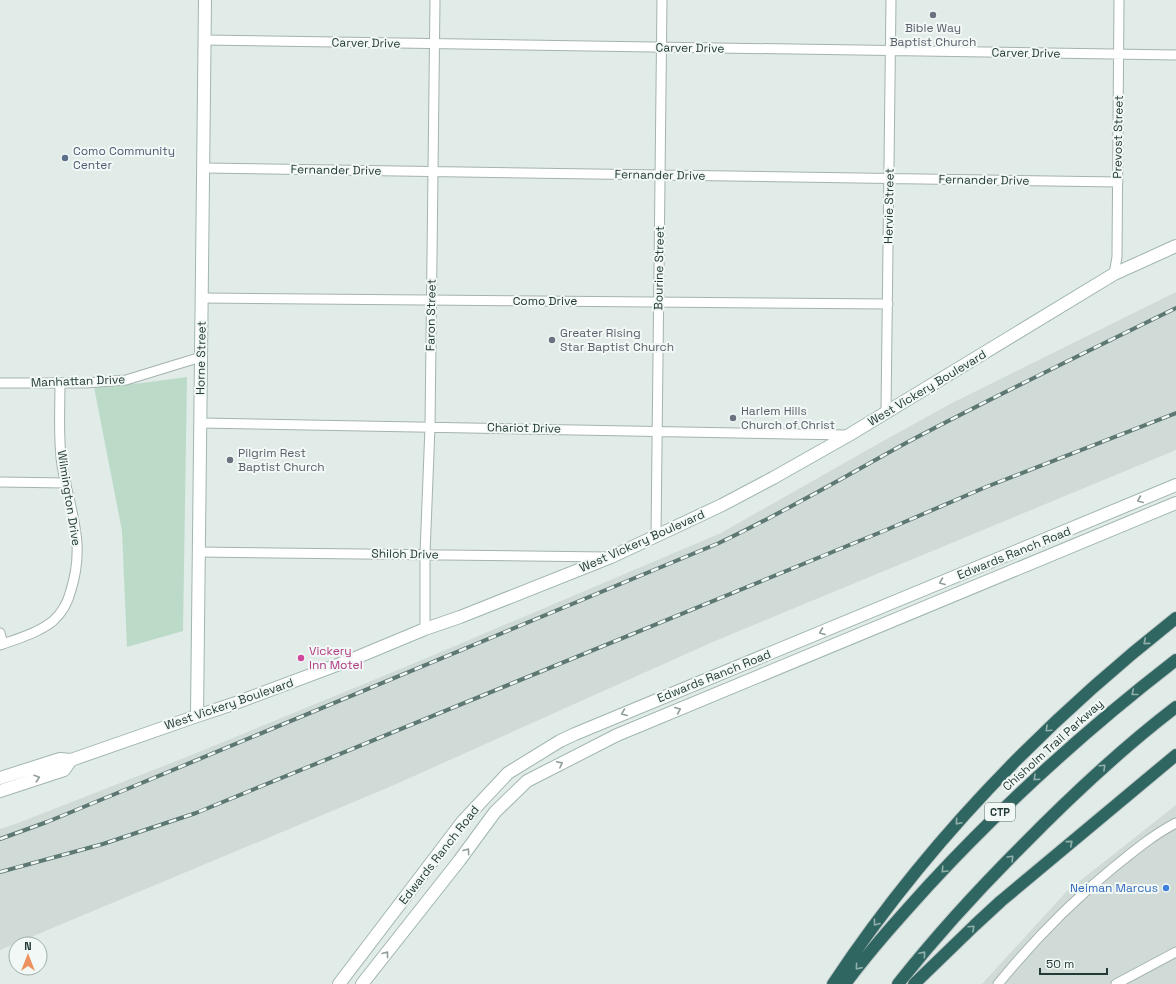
<svg xmlns="http://www.w3.org/2000/svg" width="1176" height="984" font-family="'Space Grotesk',sans-serif">
<style>
.built{fill:#d0dbd7}
.green{fill:#bbdbc8}
.lines{fill:none;stroke-linecap:round;stroke-linejoin:round}
.street-casing{stroke:#a4b3af;stroke-width:11}
.secondary-casing{stroke:#a1b6b1;stroke-width:14}
.highway-casing{stroke:#c1c8c7;stroke-width:14}
.street{stroke:#fff;stroke-width:9}
.secondary{stroke:#fff;stroke-width:12}
.highway{stroke:#306661;stroke-width:12}
.rail-casing{stroke:#5d7773;stroke-width:4}
.rail{stroke:#f2f8f5;stroke-width:2.5;stroke-dasharray:8;stroke-linecap:butt}
.oneway{stroke:#919d9b}
.oneway2{stroke:#91afab}
.worship-dot{fill:#6b7280;stroke:#f2f8f5;stroke-width:1.5}
.service-dot{fill:#5c6f8a;stroke:#f2f8f5;stroke-width:1.5}
.hotel-dot{fill:#d1479c;stroke:#f2f8f5;stroke-width:1.5}
.shop-dot{fill:#3f7fe0;stroke:#f2f8f5;stroke-width:1.5}
.labels{text-anchor:middle;stroke-width:4;stroke-linejoin:round;paint-order:stroke}
.shield{fill:#f2f8f5;stroke:#617470;stroke-width:1}
.shield-label{font-size:11px;font-weight:bold;fill:#233b37}
.worship-label{font-size:12px;fill:#5b616d;stroke:#f2f8f5;text-anchor:start}
.street-label{font-size:12px;fill:#233b37;stroke:#f2f8f5}
.service-label{font-size:12px;fill:#4e5e75;stroke:#f2f8f5;text-anchor:start}
.hotel-label{font-size:12px;fill:#b23c85;stroke:#f2f8f5;text-anchor:start}
.shop-label{font-size:12px;fill:#366cbe;stroke:#f2f8f5;text-anchor:end}
</style>
<rect width="100%" height="100%" fill="#e1ebe8"/>
<path class="built" d="M1176,292V450L715,641L394,785L0,950V829L18,823L189,756L410,665L721,533L876,445L952,403Z
M1176,805V984H982L1067,891Z"/>
<path class="green" d="M187,377L183,631L127,647L122,531L94,387L142,383Z"/>
<g class="lines">
<g class="street-casing">
<path id="street" d="M204,40L1176,55
M203,168L1118,182
M1114,274L1117,257L1119,0
M201,298L888,304
M0,383H85L126,380L201,357
M886,412L891,0
M200,423L848,435
M0,482L66,483
M656,536L662,0
M199,552L607,557
M425,629V554L430,427L435,0
M0,633L3,644
M0,645C17,639 38,633 53,621C62,613 68,602 71,590C86,542 70,512 62,465C58,441 60,408 60,383
M998,984C1033,941 1071,902 1114,867C1134,851 1153,835 1176,823
M1116,984L1176,952"/>
</g>
<g class="secondary-casing">
<path id="secondary" d="M197,716L205,0
M0,778L60,759L71,760L197,716L233,704L353,659L425,629L460,617L611,557L656,536L722,505L773,478L849,435L1114,274L1176,246
M0,791L64,770L71,760
M339,984L463,821L508,773L560,741L575,734L1176,485
M362,984L459,861L495,812L527,781L617,735L1176,503"/>
</g>
<g class="highway-casing">
<path id="highway" d="M833,984C926,844 1044,722 1176,618
M845,984C871,949 900,917 929,885C1005,803 1088,728 1176,660
M898,984C936,936 978,890 1021,847C1070,797 1121,749 1176,707
M914,984L975,925L1001,901L1176,755"/>
</g>
<use href="#street" class="street"/>
<use href="#secondary" class="secondary"/>
<use href="#highway" class="highway"/>
<g class="rail-casing">
<path id="rail" d="M0,839L47,822L132,787L719,543C783,513 844,477 906,443C995,396 1086,352 1176,308
M0,872L103,844L196,813L886,530L986,487L1176,413"/>
</g>
<use href="#rail" class="rail"/>
</g>
<defs><path id="oneway-chevron" d="M-2-3.5L2.5 0L-2 3.5" fill="none" stroke-width="1.6" stroke-linecap="round" stroke-linejoin="round"/></defs>
<g class="oneway">
<use href="#oneway-chevron" transform="translate(1140 500) rotate(157)"/>
<use href="#oneway-chevron" transform="translate(942 582) rotate(158)"/>
<use href="#oneway-chevron" transform="translate(822 632) rotate(158)"/>
<use href="#oneway-chevron" transform="translate(678 710) rotate(-23)"/>
<use href="#oneway-chevron" transform="translate(624 713) rotate(158)"/>
<use href="#oneway-chevron" transform="translate(560 764) rotate(-27)"/>
<use href="#oneway-chevron" transform="translate(37 778) rotate(-18)"/>
<use href="#oneway-chevron" transform="translate(467 851) rotate(-54)"/>
<use href="#oneway-chevron" transform="translate(386 954) rotate(-52)"/>
</g>
<g class="oneway2">
<use href="#oneway-chevron" transform="translate(1146 642) rotate(140)"/>
<use href="#oneway-chevron" transform="translate(1134 693) rotate(141)"/>
<use href="#oneway-chevron" transform="translate(1048 729) rotate(137)"/>
<use href="#oneway-chevron" transform="translate(1103 767) rotate(-43)"/>
<use href="#oneway-chevron" transform="translate(1036 778) rotate(138)"/>
<use href="#oneway-chevron" transform="translate(958 822) rotate(131)"/>
<use href="#oneway-chevron" transform="translate(1070 843) rotate(-40)"/>
<use href="#oneway-chevron" transform="translate(1011 858) rotate(-46)"/>
<use href="#oneway-chevron" transform="translate(944 870) rotate(133)"/>
<use href="#oneway-chevron" transform="translate(876 923) rotate(128)"/>
<use href="#oneway-chevron" transform="translate(972 928) rotate(-43)"/>
<use href="#oneway-chevron" transform="translate(923 954) rotate(-49)"/>
<use href="#oneway-chevron" transform="translate(858 967) rotate(129)"/>
</g>
<g class="worship-dot">
<circle cx="933" cy="15" r="4"/>
<circle cx="552" cy="340" r="4"/>
<circle cx="733" cy="418" r="4"/>
<circle cx="230" cy="460" r="4"/>
</g>
<circle class="service-dot" cx="65" cy="158" r="4"/>
<circle class="hotel-dot" cx="301" cy="658" r="4"/>
<circle class="shop-dot" cx="1166" cy="888" r="4"/>
<g class="labels">
<rect class="shield" x="985" y="803" width="30" height="18" rx="3"/>
<g class="shield-label">
<text x="1000" y="816">CTP</text>
</g>
<g class="worship-label">
<text x="933" y="32" text-anchor="middle">Bible Way<tspan x="933" dy="14">Baptist Church</tspan></text>
<text x="560" y="337">Greater Rising<tspan x="560" dy="14">Star Baptist Church</tspan></text>
<text x="741" y="415">Harlem Hills<tspan x="741" dy="14">Church of Christ</tspan></text>
<text x="238" y="457">Pilgrim Rest<tspan x="238" dy="14">Baptist Church</tspan></text>
</g>
<g class="street-label">
<text transform="translate(366 43) rotate(1)" y="4">Carver Drive</text>
<text transform="translate(690 48) rotate(1)" y="4">Carver Drive</text>
<text transform="translate(1026 53) rotate(1)" y="4">Carver Drive</text>
<text transform="translate(1118 137) rotate(-89)" y="4">Prevost Street</text>
<text transform="translate(336 170) rotate(1)" y="4">Fernander Drive</text>
<text transform="translate(660 175) rotate(1)" y="4">Fernander Drive</text>
<text transform="translate(984 180) rotate(1)" y="4">Fernander Drive</text>
<text transform="translate(889 206) rotate(-89)" y="4">Hervie Street</text>
<text transform="translate(659 268) rotate(-89)" y="4">Bourine Street</text>
<text x="545" y="305">Como Drive</text>
<text transform="translate(431 315) rotate(-89)" y="4">Faron Street</text>
<text transform="translate(201 358) rotate(-89)" y="4">Horne Street</text>
<text transform="translate(78 381) rotate(-2)" y="4">Manhattan Drive</text>
<text transform="translate(927 388) rotate(-31)" y="4">West Vickery Boulevard</text>
<text transform="translate(524 428) rotate(1)" y="4">Chariot Drive</text>
<text transform="translate(69 498) rotate(81)" y="4">Wilmington Drive</text>
<text transform="translate(642 541) rotate(-24)" y="4">West Vickery Boulevard</text>
<text transform="translate(1014 553) rotate(-22)" y="4">Edwards Ranch Road</text>
<text transform="translate(405 554) rotate(1)" y="4">Shiloh Drive</text>
<text transform="translate(714 676) rotate(-22)" y="4">Edwards Ranch Road</text>
<text transform="translate(229 704) rotate(-19)" y="4">West Vickery Boulevard</text>
<text transform="translate(1053 745) rotate(-42)" y="4">Chisholm Trail Parkway</text>
<text transform="translate(439 855) rotate(-52)" y="4">Edwards Ranch Road</text>
</g>
<g class="service-label">
<text x="73" y="155">Como Community<tspan x="73" dy="14">Center</tspan></text>
</g>
<g class="hotel-label">
<text x="309" y="655">Vickery<tspan x="309" dy="14">Inn Motel</tspan></text>
</g>
<g class="shop-label">
<text x="1158" y="892">Neiman Marcus</text>
</g>
</g>
<g transform="translate(28 956)"><circle r="19" fill="#f2f8f5" stroke="#9faca9"/>
<path d="M0-3L7 15L0 10L-7 15Z" fill="#eb9260"/>
<text y="-6" font-size="11" font-weight="bold" text-anchor="middle" fill="#233b37">N</text>
</g>
<path d="M1040 968v6h67v-6" fill="none" stroke="#233b37" stroke-width="2"/>
<text x="1046" y="968" font-size="12" fill="#233b37" stroke="#f2f8f5" stroke-width="3" paint-order="stroke">50 m</text>
</svg>
